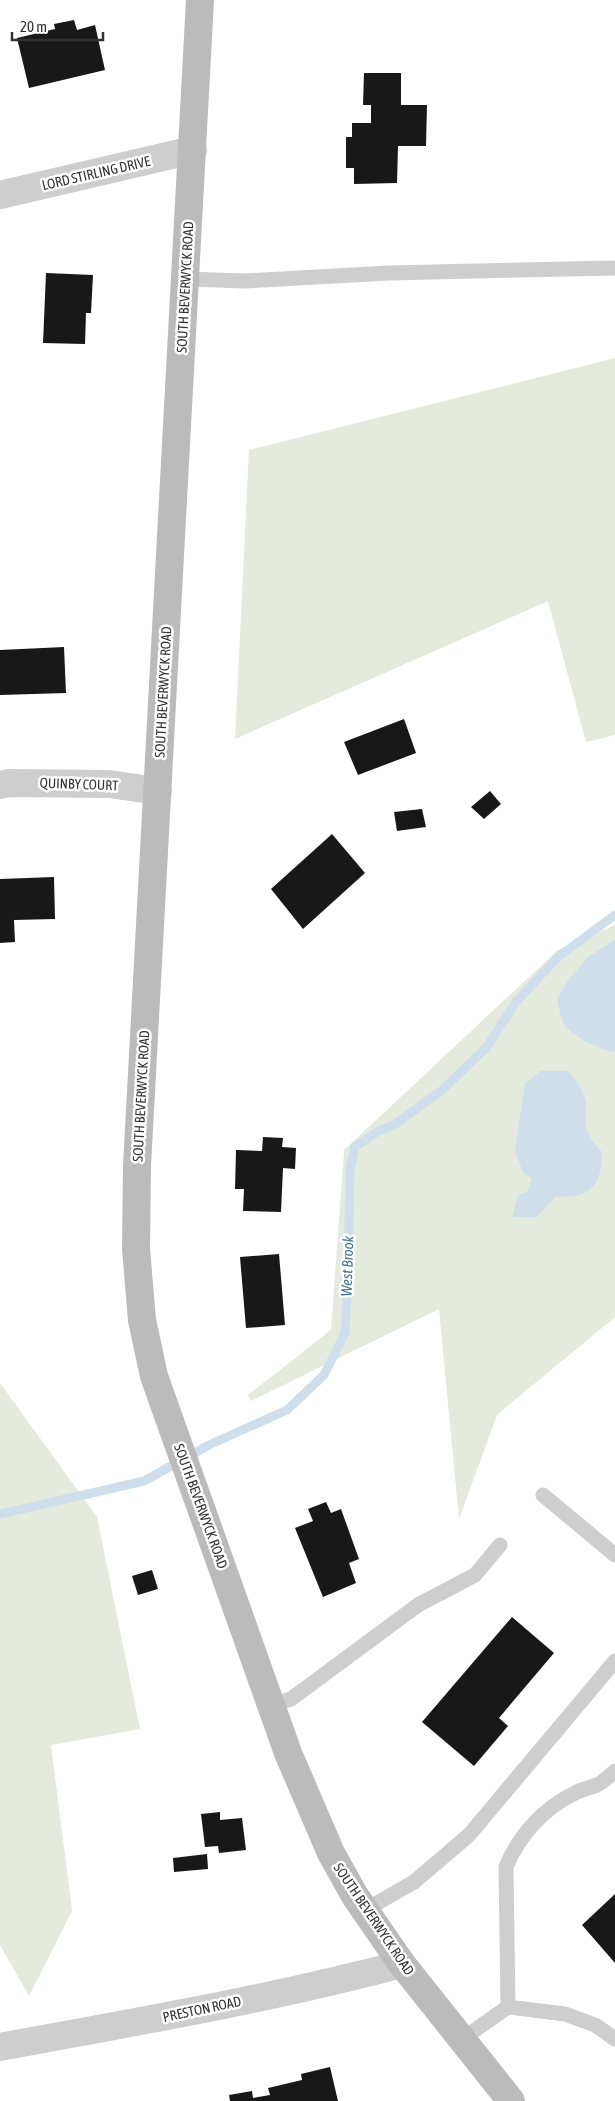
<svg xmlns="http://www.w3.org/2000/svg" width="615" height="2101" font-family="'Asap Condensed',sans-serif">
<rect width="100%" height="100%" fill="#fff"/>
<g fill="#e4eadd">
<path d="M615,358V735L586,742L548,601L235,739L249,450Z"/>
<path d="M615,925V1317L497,1415L459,1519L439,1309L251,1401L248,1395L331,1330L344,1150L558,950Z"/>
<path d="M0,1383L97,1517L140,1729L51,1745L72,1911L29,1996L0,1945Z"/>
</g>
<g fill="#cedfeb">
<path d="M615,940V1052C602,1051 569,1035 563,1023C560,1016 559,1006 557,999L569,979L588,957Z"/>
<path d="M540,1071H568L578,1083L586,1100V1129L593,1142L602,1152C602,1169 599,1190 579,1195C572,1197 562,1196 555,1197L537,1217H512L518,1195L527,1192L532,1179L523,1172L515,1151L525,1084Z"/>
</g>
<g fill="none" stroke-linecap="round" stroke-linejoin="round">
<path stroke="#cedfeb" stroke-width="9" d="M0,1514L144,1481L209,1445L287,1410L324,1375L345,1333L348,1275L350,1169L355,1147L377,1132L395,1124L441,1091L486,1048L516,1002L558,957L615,915"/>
</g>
<g fill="#181818">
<path d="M74,20L77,30L95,25L105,70L29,88L17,38L55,29L54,24Z"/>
<path d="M364,73H401V105H427L426,146H398L397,183L354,184V168H346V137H352V123H371V105H363Z"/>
<path d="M46,273L93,275L91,313H86L85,344L43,343Z"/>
<path d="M64,647L66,693L0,695V650Z"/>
<path d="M404,719L416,753L358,775L344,742Z"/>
<path d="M490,791L501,804L484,819L471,807Z"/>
<path d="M422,809L426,827L397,831L394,812Z"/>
<path d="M332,834L365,873L303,929L271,889Z"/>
<path d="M54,877L55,919L14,920L15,942L0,943V879Z"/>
<path d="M263,1137L283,1138L282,1147L296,1148L295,1169L283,1168L281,1212L243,1211L244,1189H235L236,1150L262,1151Z"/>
<path d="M279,1254L285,1325L246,1328L240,1257Z"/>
<path d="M326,1502L331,1513L341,1509L359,1559L349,1563L356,1583L323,1597L295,1528L313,1521L308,1509Z"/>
<path d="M152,1570L158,1589L138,1595L132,1576Z"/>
<path d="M512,1617L554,1653L499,1718L508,1726L474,1766L422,1722Z"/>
<path d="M220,1812V1820L242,1818L246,1850L219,1853L218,1846L205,1847L201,1814Z"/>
<path d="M207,1854L208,1869L174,1872L173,1858Z"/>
<path d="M615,1894V1963L582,1925Z"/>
<path d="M330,2067L338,2101H230L229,2095L252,2091L253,2098L270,2095L268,2088L302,2080L301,2074Z"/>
</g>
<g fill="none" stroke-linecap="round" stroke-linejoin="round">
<g stroke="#cecece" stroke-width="15">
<path d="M186,279L245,281L388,273L615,268"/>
<path d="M543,1495L615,1555"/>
<path d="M271,1705L291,1699L418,1605L475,1575L500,1545"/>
<path d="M365,1910L414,1882L469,1835L615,1661"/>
<path d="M508,2007L565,2014L595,2025L615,2039"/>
<path d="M461,2040L508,2007L506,1867C519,1835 544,1808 575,1793C582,1789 590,1788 597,1785C603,1783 609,1776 615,1771"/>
</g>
<g stroke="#cecece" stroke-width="28">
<path d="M0,195L193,150"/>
<path d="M0,785L9,783L109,784L158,791"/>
<path d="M0,2047C135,2022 270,1999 402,1964"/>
</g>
<path stroke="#bbb" stroke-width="28" d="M200,0L137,1166L136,1249L142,1320L154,1376L271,1705L288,1753L331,1853L355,1896L402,1964L511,2101"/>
</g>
<g text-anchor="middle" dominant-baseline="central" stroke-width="5" stroke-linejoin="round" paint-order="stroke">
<g font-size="14" fill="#313131" stroke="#fff">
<text transform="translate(96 173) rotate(-13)">LORD STIRLING DRIVE</text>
<text transform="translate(185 287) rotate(-87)">SOUTH BEVERWYCK ROAD</text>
<text transform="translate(163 692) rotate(-87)">SOUTH BEVERWYCK ROAD</text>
<text transform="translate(79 784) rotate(2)">QUINBY COURT</text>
<text transform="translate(141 1096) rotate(-87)">SOUTH BEVERWYCK ROAD</text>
<text transform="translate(201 1506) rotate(70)">SOUTH BEVERWYCK ROAD</text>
<text transform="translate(374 1919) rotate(56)">SOUTH BEVERWYCK ROAD</text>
<text transform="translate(202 2009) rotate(-12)">PRESTON ROAD</text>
</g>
<g font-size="15" font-style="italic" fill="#43718f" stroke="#fff">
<text transform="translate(347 1266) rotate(-88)">West Brook</text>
</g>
</g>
<path d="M12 32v8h91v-8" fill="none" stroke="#313131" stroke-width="2.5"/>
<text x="20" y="32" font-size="15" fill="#313131" stroke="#ffffff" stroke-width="4" paint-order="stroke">20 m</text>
</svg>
